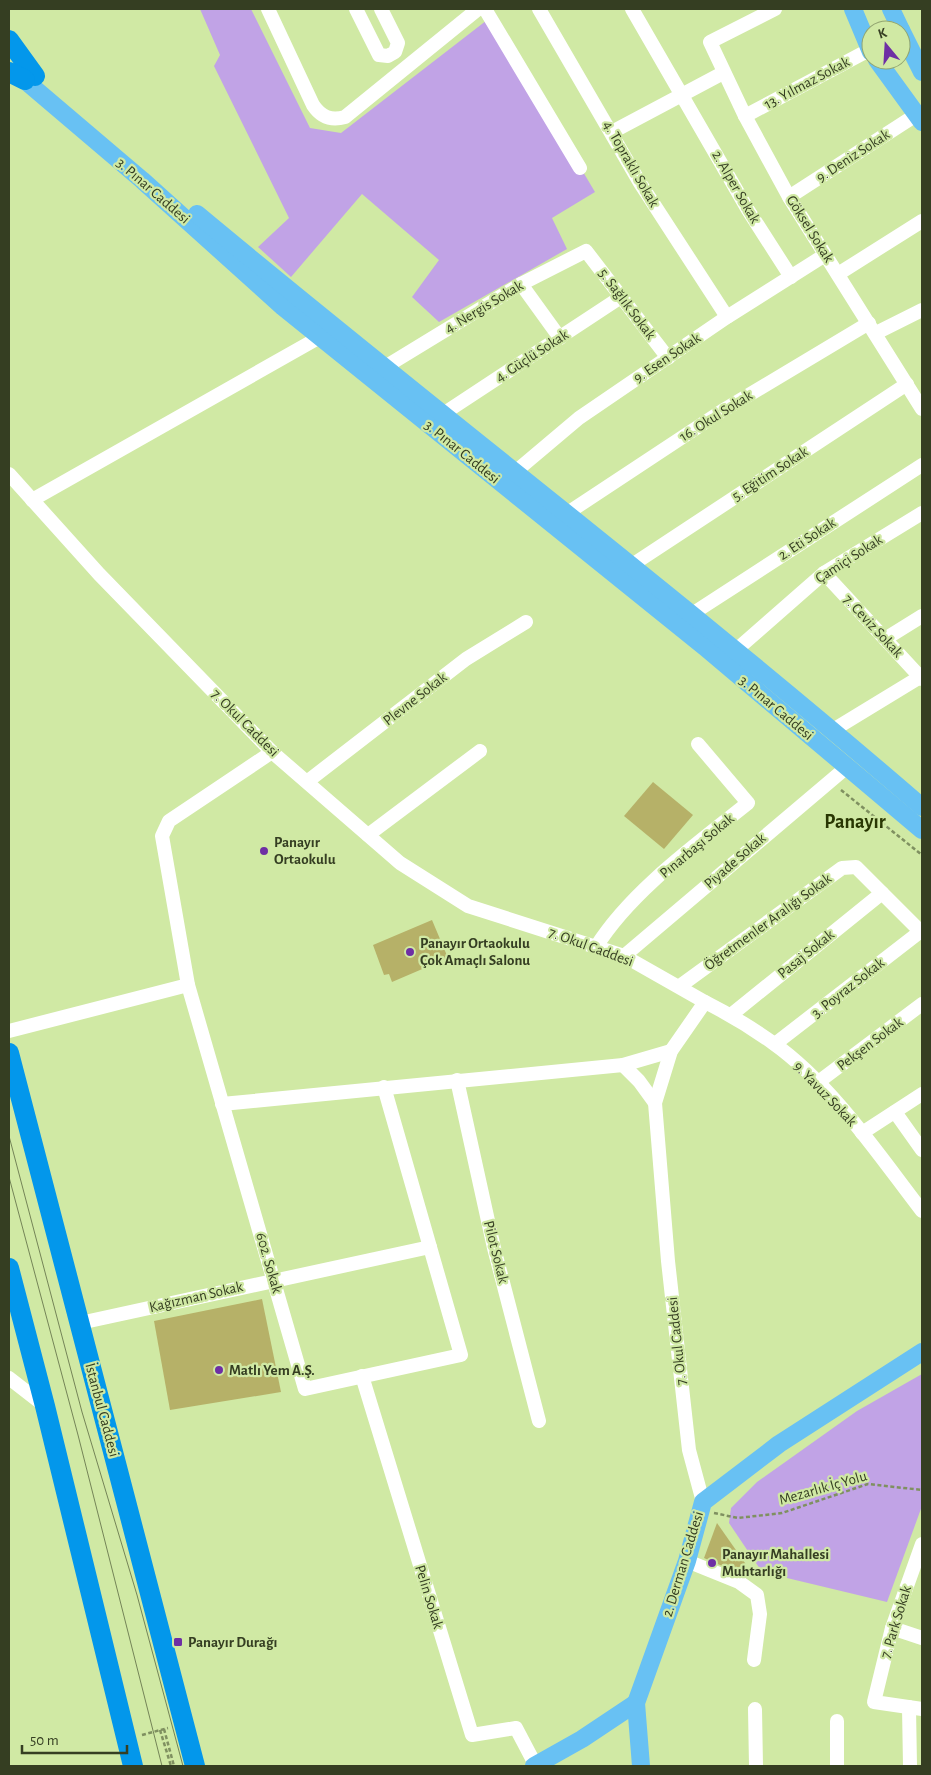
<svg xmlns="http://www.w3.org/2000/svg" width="931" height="1775" font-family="'Alegreya Sans',sans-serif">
<rect width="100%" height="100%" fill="#d0e9a4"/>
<g fill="#c1a3e6">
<path d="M200,9H251L310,128L341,133L491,17L595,192L552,218L567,249L439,322L412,297L439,260L362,194L291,277L258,247L289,218L214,66L220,55Z"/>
<path d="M922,1374V1506L887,1602L762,1572L729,1523L731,1508L757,1482L857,1411Z"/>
</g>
<g fill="#b6b168">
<path d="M653,782L693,815L664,849L624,816Z"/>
<path d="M432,920L448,958L392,982L389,974L384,975L373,945Z"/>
<path d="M262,1299L281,1392L170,1410L154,1321Z"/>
<path d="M717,1523L745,1563L747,1570L745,1576L704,1558Z"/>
</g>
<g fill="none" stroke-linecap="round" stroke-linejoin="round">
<g stroke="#7f9060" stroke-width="2.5" stroke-dasharray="4 2.5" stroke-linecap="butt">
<path d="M841,790L922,855"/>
<path d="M714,1513L738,1518L782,1513L868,1484L922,1490"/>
<path d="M164,1729L174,1766"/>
<path d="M160,1730L171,1766"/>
<path d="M142,1735L168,1728"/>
</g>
<g stroke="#fff" stroke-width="14">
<path d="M268,9L313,105C321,117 331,121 345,117L478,9"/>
<path d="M356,9L379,55L388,56L395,52L398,43L381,9"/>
<path d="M485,9L580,168"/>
<path d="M539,9L640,183L727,317"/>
<path d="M632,9L748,210L791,277"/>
<path d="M775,9L710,42L745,116L789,197L922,409"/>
<path d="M745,116L869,50"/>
<path d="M612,132L723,73"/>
<path d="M789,197L916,115"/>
<path d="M838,274L922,221"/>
<path d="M521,284L560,338"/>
<path d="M876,333L922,310"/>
<path d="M385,367L521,284L586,251L668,358"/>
<path d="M443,414L621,297"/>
<path d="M515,472L579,418L727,317L825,255"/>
<path d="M9,474L99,574L272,752L400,863L468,906L624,956L705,1002L671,1051L655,1103L668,1261L689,1450L703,1502"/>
<path d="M32,500L327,333"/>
<path d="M566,514L722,411L869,323"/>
<path d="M632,565L907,384"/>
<path d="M824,573L922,679"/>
<path d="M692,614L922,465"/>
<path d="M885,639L922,616"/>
<path d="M735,651L824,573L922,513"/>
<path d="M833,730L920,677"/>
<path d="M272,752L169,821L162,836L188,985L305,1389L461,1355L384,1087"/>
<path d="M308,781L466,659L526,622"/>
<path d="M368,835L480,751"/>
<path d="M596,947C631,891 697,844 748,803L698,744"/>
<path d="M624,956L847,767"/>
<path d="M680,986L842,868L856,867L922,933"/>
<path d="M705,1002C729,1014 752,1028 773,1043C832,1085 878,1154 922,1211"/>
<path d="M731,1015L882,893"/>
<path d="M9,1031L188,985"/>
<path d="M775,1044L921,931"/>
<path d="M623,1065L639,1081L655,1103"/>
<path d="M457,1080L494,1248L539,1421"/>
<path d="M817,1083L922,1004"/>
<path d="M222,1104L623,1065L671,1051"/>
<path d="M895,1112L922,1150"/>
<path d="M862,1133L922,1094"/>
<path d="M80,1323L430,1247"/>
<path d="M362,1376L472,1735L516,1728L536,1766"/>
<path d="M9,1378L45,1406"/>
<path d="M922,1544L892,1628L874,1702L922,1709"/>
<path d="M687,1561L739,1582L757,1595L760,1614L754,1660"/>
<path d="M892,1628L922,1638"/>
<path d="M909,1707L910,1766"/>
<path d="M755,1709L756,1766"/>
<path d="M837,1721V1766"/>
</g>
<g stroke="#68c1f3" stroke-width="18">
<path d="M853,9L871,52"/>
<path d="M891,9L901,30"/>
<path d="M901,30L922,72"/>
<path d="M877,60L922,122"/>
<path d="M15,72L142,180L283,307L706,648L922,830"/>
<path d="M197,214C437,414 686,603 922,807"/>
<path d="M534,1766L582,1739L636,1703"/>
<path d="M641,1766L636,1703L687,1561L703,1502L779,1444L922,1352"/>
</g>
<g stroke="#0397eb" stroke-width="20">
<path d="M9,40L35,76"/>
<path d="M9,72L25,80"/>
<path d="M9,1053L195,1766"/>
<path d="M9,1268L45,1406L133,1766"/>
</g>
<g stroke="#748457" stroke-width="1">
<path d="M9,1136L82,1412L137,1595L183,1766"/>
<path d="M9,1177L78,1435L162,1766"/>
</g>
</g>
<g fill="#6e2fa4" stroke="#d0e9a4" stroke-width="2">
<circle cx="264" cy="851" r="5"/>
<circle cx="410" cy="952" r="5"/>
<circle cx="219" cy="1370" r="5"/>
<circle cx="712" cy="1563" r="5"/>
<rect x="173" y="1637" width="10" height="10" rx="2.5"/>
</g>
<g text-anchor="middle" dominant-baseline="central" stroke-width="4.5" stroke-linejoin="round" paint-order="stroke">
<g font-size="15" fill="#353e22" stroke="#d0e9a4">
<text transform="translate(807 83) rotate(-28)">13. Yılmaz Sokak</text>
<text transform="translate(853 156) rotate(-33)">9. Deniz Sokak</text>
<text transform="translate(631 164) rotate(60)">4. Topraklı Sokak</text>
<text transform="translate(736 187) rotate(60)">2. Alper Sokak</text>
<text transform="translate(153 191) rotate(41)">3. Pınar Caddesi</text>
<text transform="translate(810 229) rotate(58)">Göksel Sokak</text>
<text transform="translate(627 304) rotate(53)">5. Sağlık Sokak</text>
<text transform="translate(484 307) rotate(-31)">4. Nergis Sokak</text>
<text transform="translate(532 356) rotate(-33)">4. Güçlü Sokak</text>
<text transform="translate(667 358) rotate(-34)">9. Esen Sokak</text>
<text transform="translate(716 416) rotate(-32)">16. Okul Sokak</text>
<text transform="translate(462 452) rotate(39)">3. Pınar Caddesi</text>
<text transform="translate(770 474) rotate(-33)">5. Eğitim Sokak</text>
<text transform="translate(807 539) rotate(-33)">2. Eti Sokak</text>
<text transform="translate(849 559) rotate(-33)">Çamiçi Sokak</text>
<text transform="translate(873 626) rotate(47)">7. Ceviz Sokak</text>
<text transform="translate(415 699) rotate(-38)">Plevne Sokak</text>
<text transform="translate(776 708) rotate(40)">3. Pınar Caddesi</text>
<text transform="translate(245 723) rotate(45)">7. Okul Caddesi</text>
<text transform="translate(697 846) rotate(-40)">Pınarbaşı Sokak</text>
<text transform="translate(735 861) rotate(-41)">Piyade Sokak</text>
<text transform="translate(768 922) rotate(-36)">Öğretmenler Aralığı Sokak</text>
<text transform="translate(591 947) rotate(20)">7. Okul Caddesi</text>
<text transform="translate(806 954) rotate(-39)">Pasaj Sokak</text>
<text transform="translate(848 988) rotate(-38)">3. Poyraz Sokak</text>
<text transform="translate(870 1044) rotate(-37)">Pekşen Sokak</text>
<text transform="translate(825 1094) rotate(46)">9. Yavuz Sokak</text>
<text transform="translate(496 1252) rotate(76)">Pilot Sokak</text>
<text transform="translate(269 1263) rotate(74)">602. Sokak</text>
<text transform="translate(196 1297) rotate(-13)">Kağızman Sokak</text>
<text transform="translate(677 1341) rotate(-96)">7. Okul Caddesi</text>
<text transform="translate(102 1410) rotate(75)">İstanbul Caddesi</text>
<text transform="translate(823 1488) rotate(-16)">Mezarlık İç Yolu</text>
<text transform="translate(683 1564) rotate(-73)">2. Derman Caddesi</text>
<text transform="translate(429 1597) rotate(73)">Pelin Sokak</text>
<text transform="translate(896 1622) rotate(-73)">7. Park Sokak</text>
</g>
<g font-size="15" font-weight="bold" fill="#353e22" stroke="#d0e9a4" text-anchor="start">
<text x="274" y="842">Panayır<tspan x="274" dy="17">Ortaokulu</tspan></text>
<text x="420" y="943">Panayır Ortaokulu<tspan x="420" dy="17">Çok Amaçlı Salonu</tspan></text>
<text x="229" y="1370">Matlı Yem A.Ş.</text>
<text x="722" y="1554">Panayır Mahallesi<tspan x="722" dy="17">Muhtarlığı</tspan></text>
<text x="188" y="1642">Panayır Durağı</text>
</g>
<g font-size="20" font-weight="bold" fill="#293702" stroke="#d0e9a4">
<text x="855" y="822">Panayır</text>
</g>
</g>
<rect width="931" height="1775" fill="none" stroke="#353e22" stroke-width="20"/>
<g transform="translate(886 45) rotate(342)"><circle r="24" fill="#d0e9a4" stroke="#92a570"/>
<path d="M0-4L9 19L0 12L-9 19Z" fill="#6e2fa4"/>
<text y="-8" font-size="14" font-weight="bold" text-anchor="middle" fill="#353e22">K</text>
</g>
<path d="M22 1745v8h105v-8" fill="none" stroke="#353e22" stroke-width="2.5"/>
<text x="30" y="1745" font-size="15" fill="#353e22" stroke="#d0e9a4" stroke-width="4" paint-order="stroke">50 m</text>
</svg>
